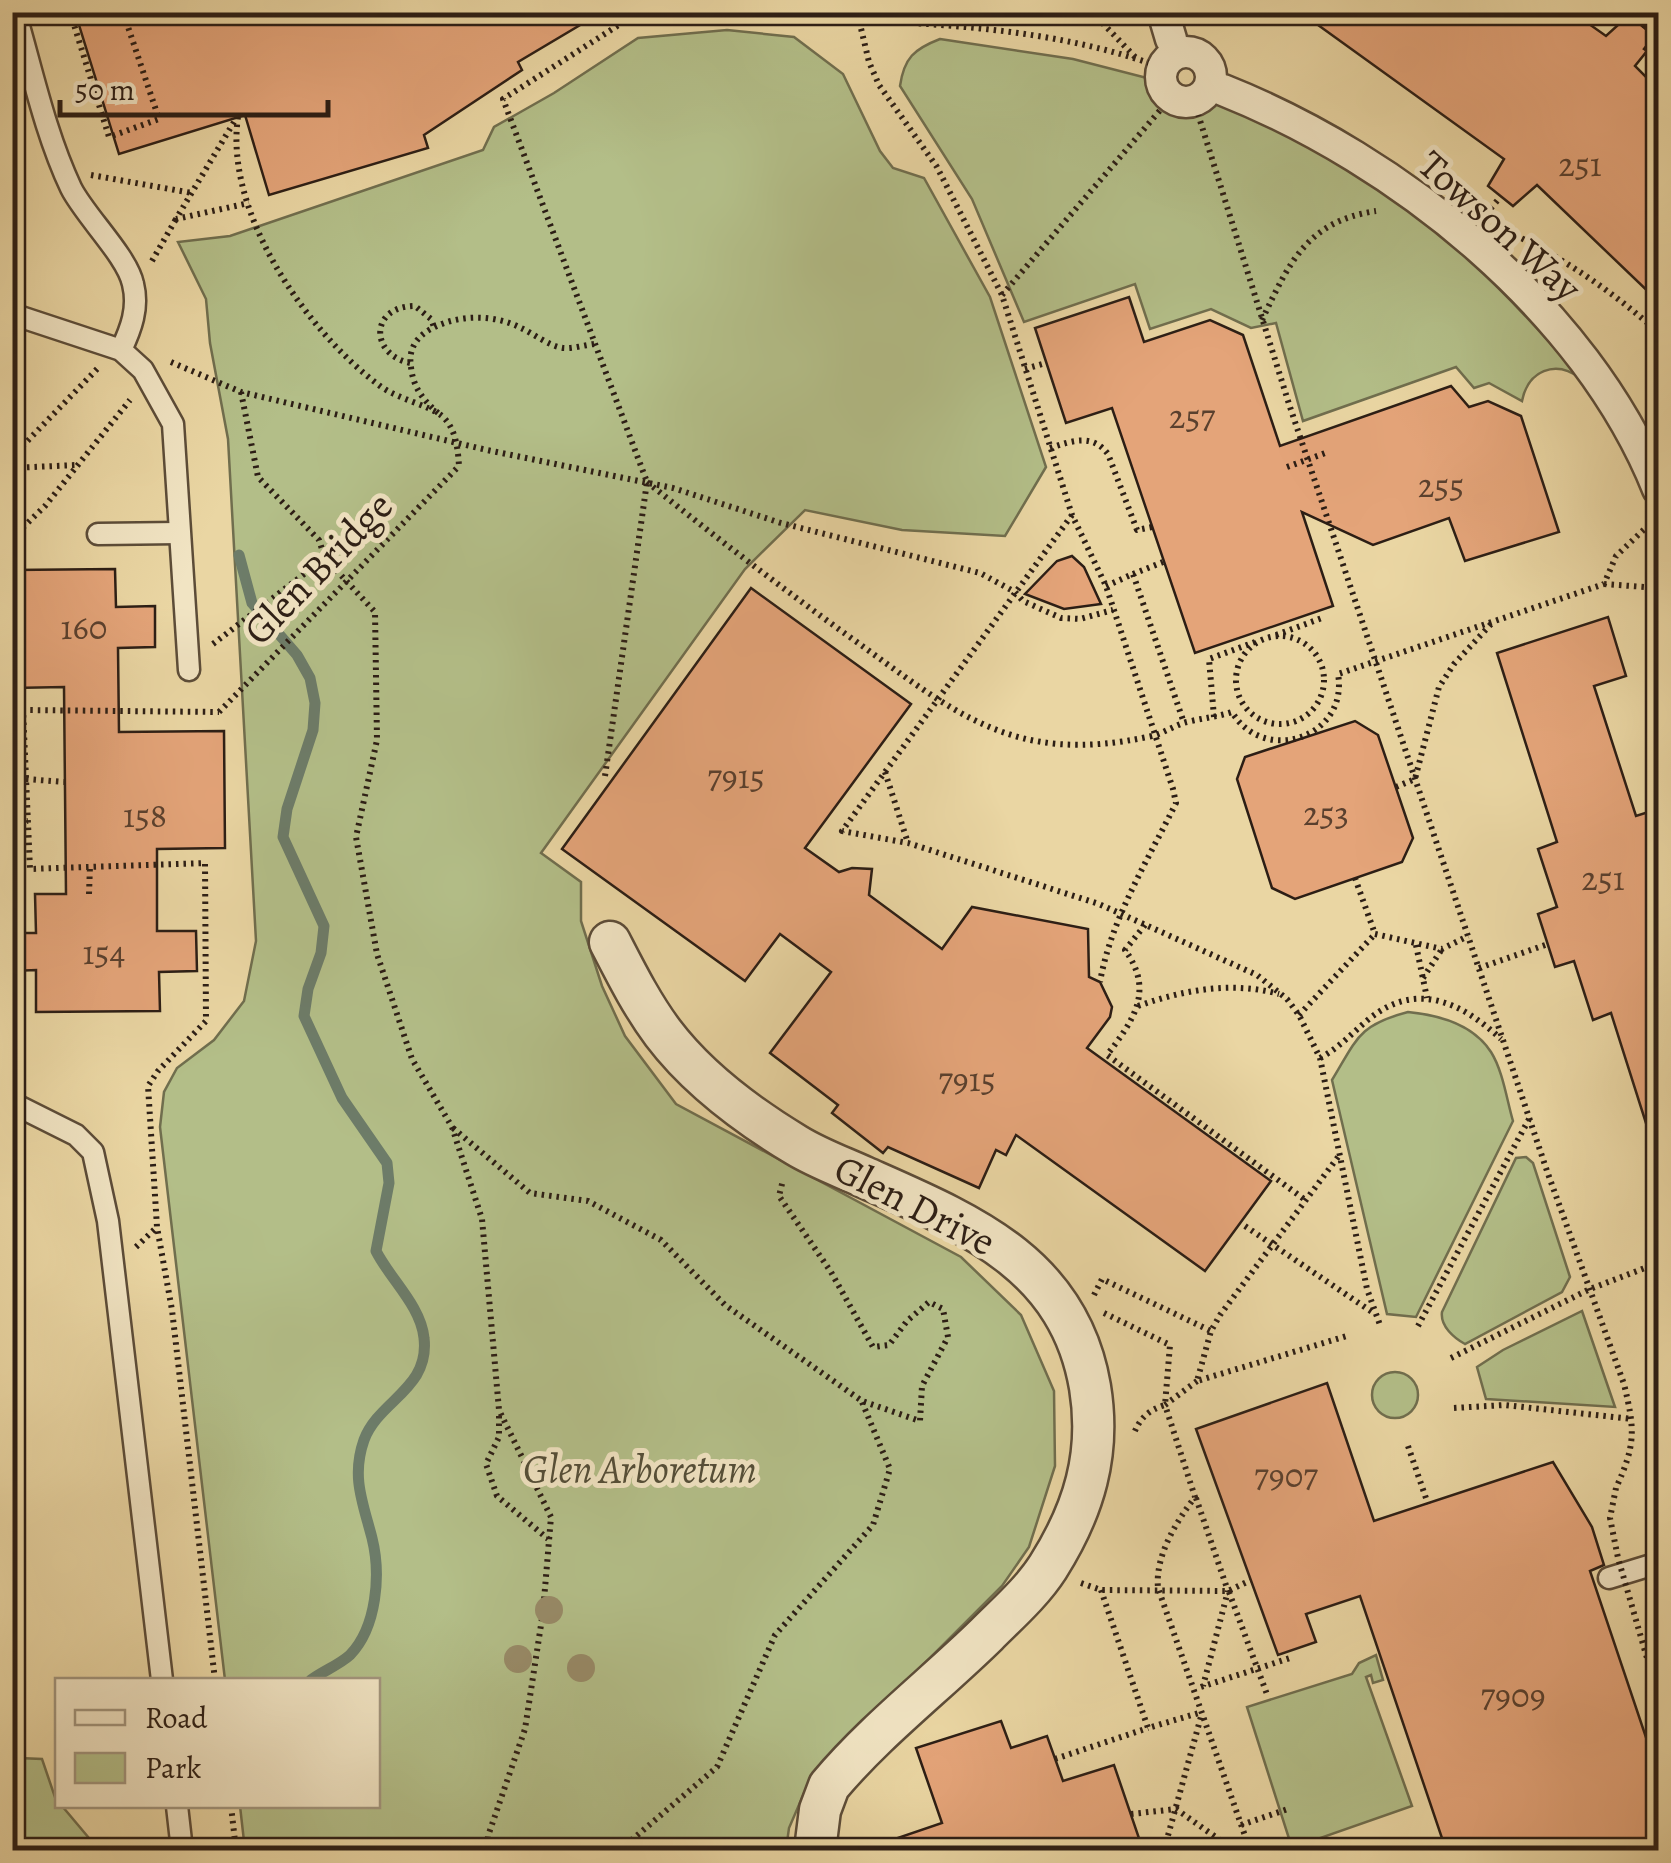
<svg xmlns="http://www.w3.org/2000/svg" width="1671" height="1863" font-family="Alegreya,serif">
<rect width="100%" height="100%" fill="#ead6a3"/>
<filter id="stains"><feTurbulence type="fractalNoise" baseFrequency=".002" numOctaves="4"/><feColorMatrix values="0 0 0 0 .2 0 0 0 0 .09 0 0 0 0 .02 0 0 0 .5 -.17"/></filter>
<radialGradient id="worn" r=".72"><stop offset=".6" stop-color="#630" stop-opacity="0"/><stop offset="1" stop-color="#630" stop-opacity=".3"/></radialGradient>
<g fill="#b3be88" stroke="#706e4e" stroke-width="2.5">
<path d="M727,30L794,37L843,74L880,151L893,168L924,178L990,297L1046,467L1005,536L902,530L805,510L745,569L541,853L581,882V921L602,986L625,1036L676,1104L961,1257L1021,1315L1054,1391L1055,1466L1029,1547L1002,1586L811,1777L789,1828L786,1850H245L240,1806H378V1680H225L160,1127L164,1092L177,1068L214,1040L244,1001L256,941L228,439L210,343L206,299L178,242L230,236L483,150L494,127L554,93L638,38Z"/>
<path d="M940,39L1073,59L1147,78C1152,115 1191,126 1217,101C1252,118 1288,133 1321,151C1423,208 1506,289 1580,378C1555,359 1528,371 1522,401L1489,383L1474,388L1456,367L1303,421L1276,323L1251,328L1211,309L1150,329L1135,284L1024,322L972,199L900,86C904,58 914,49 940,39Z"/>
<path d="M1408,1012C1439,1015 1473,1024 1491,1052C1503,1071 1507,1101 1513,1121L1416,1317L1387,1314L1332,1080C1357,1039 1358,1025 1408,1012Z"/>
<path d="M1526,1157L1533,1163L1570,1277L1562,1292L1465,1344C1454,1338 1440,1326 1442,1312L1516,1158Z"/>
<path d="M1582,1311L1615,1407L1486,1399L1477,1367L1503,1350Z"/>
<circle cx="1395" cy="1395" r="23"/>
<path d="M1376,1655L1383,1680L1373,1683L1371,1675L1366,1677L1412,1806L1292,1848L1247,1707L1352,1674L1359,1663Z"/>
<path d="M12,1696L19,1758L42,1759L58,1806H62L99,1850H13Z"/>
</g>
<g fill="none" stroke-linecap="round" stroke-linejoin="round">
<path stroke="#6d7c69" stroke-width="11" d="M239,555L252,603L297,655L310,678L315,703L313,730L287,809L283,837L324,926L321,953L308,989L304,1016L342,1098L387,1163L389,1183L376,1251C390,1279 421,1306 424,1338C430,1389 379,1400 364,1440C351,1477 363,1503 372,1538C381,1574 377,1627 350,1655C339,1665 323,1671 311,1680"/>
</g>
<g fill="#e4a479" stroke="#2c1e15" stroke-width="2.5">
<path d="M75,12H602L518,62L522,70L424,135L428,148L269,195L245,115L119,154Z"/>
<path d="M1300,12H1572L1606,36L1629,15L1654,36L1644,49L1647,51L1635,66L1658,89V301L1537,185L1513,206L1488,186L1504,159Z"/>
<path d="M1129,297L1144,342L1210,320L1243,335L1280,446L1451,386L1469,407L1488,401L1521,416L1559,532L1465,561L1449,518L1373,545L1302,512L1333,606L1195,653L1112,408L1066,423L1035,328Z"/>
<path d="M1072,556L1084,567L1101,604L1064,609L1025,594L1057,561Z"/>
<path d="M115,569L116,607L155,606V647L118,648L119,732L224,731L225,848L157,849V931H196L197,971L159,972L160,1011L36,1012V970L12,971V933H36L35,894H66L64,687L12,688V570Z"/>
<path d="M751,588L911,704L805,848L839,872L852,868L872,869L869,895L942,949L972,907L1088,929L1089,977L1100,982L1112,1007L1110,1017L1087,1048L1271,1181L1205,1271L1016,1135L1006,1155L996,1150L979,1188L888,1147L883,1153L832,1113L838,1105L770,1053L831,972L780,934L745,981L562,849Z"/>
<path d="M1608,617L1626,676L1594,686L1636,816L1658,809V1141L1652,1142L1611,1013L1593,1020L1574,961L1555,967L1538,914L1557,907L1538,849L1557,842L1497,653Z"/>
<path d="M1355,721L1378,735L1413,838L1402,862L1295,899L1272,888L1237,779L1245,757Z"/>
<path d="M1327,1383L1374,1521L1553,1462L1592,1527L1604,1565L1590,1571L1658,1773V1850H1446L1360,1596L1306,1614L1316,1642L1278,1655L1196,1429Z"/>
<path d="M1001,1721L1011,1748L1047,1736L1063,1781L1114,1765L1143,1850H878L877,1845L942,1823L916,1748Z"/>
</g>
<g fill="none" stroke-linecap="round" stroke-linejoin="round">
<g stroke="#5c4c38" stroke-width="25">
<g id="service">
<path d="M15,12C32,70 45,133 71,188C85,216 127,256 133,284C139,308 131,329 121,350"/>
<path d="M12,314L121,350L143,370L173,424L189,670"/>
<path d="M98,534L179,533"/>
<path d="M12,1103L76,1135L93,1152L108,1221L162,1680"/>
<path d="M1609,1578L1658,1563"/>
<path d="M177,1806L182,1850"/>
</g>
</g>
<g stroke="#5c4c38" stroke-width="35">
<g id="pedestrian">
<path d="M1163,12L1171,39"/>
<circle cx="1186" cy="77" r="25"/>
<path d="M1223,90C1399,160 1586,309 1658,489"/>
</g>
</g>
<g stroke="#5c4c38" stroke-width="45">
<path id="minor" d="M610,942C626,973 642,1005 663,1033C697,1078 748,1116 796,1145C817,1158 842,1167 864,1177C968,1223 1069,1263 1090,1387C1101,1454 1084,1510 1048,1567C1032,1592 1008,1613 987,1634C935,1685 875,1731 829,1786L820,1810L815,1850"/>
</g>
<g stroke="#2c1e15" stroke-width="6" stroke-dasharray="2.5 5" stroke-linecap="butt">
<path d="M70,12L109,137L159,119L123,12"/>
<path d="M786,12L859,20L869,62L879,85L937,167L1002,295L1072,515L1106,586L1173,789L1176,803C1148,860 1111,919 1100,982"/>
<path d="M1092,12L1136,58"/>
<path d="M1640,12L1645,27"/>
<path d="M859,20C956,25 1056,31 1149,63"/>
<path d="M926,22L937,12"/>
<path d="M1645,29L1658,12"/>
<path d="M1198,114L1289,404L1547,1171L1624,1384C1635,1430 1636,1444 1616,1488"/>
<path d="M238,117C224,212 306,331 380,386C398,399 428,405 442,416C456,428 458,450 459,466"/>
<path d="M234,122L176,219L249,203"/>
<path d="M91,175L192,193"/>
<path d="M1486,214L1501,196"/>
<path d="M1515,235C1568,261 1614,293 1658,332"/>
<path d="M152,261L176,219"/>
<path d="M1002,295L1162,108"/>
<path d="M1262,320C1289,263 1307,221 1376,211"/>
<path d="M171,362L241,392L487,450L673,488L781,523L980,573L1015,592L1023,601L1061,618L1080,619L1113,610"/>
<path d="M410,363C369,354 370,306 415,306L431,319L434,327"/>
<path d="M1025,369L1046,363"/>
<path d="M241,392L258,477L319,540L325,558L375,612L377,740L356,837L377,954L412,1059L452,1127L482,1219L499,1410L551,1517L543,1612L525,1729L488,1836L487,1850"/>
<path d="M438,413C423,400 413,387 411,367C408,350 416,337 431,329C458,314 494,314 521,328C534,334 549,346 563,348C572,349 585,345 594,344"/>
<path d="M1050,448C1072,441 1092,433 1108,454L1137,530L1152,527"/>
<path d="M12,457L98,368"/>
<path d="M12,468L77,465"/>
<path d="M647,482C713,535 779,586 847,635C955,712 1011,767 1152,736C1164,733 1175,725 1187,722C1203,718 1217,717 1232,712C1264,766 1349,737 1338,674L1604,584L1616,556L1654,520"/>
<path d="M1072,515L842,831L908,843L1099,904L1257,975L1287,999L1299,1015L1320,1058L1367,1289L1380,1325"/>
<path d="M12,538L45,506L130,400"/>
<path d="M1133,574L1163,562"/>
<path d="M1604,584L1645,587L1658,595"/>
<path d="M1106,586L1133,574L1184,723"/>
<path d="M1276,635L1322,618"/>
<circle cx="1280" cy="680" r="44"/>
<path d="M213,644L325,558"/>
<path d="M1214,717L1209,659L1255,642"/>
<path d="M885,772L908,843"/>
<path d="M605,776L647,482L503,99L639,12"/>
<path d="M26,779L64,782"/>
<path d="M1396,787L1415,779L1439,687L1454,664L1492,623"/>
<path d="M12,823L28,821"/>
<path d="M1355,878L1375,934"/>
<path d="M89,894L90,866"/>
<path d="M1145,925L1125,950C1155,991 1133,1021 1107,1055L1304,1199"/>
<path d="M1375,934L1442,949L1468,936"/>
<path d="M1416,945L1427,998"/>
<path d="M1479,968L1548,944"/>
<path d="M1423,978L1442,949"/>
<path d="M1138,1006C1183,990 1232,981 1279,994"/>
<path d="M1299,1015L1375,934"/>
<path d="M1320,1058C1339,1048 1352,1033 1369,1019C1417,980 1462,1003 1501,1039"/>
<path d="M453,1128L530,1193L588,1201L661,1240L725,1305L862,1401L920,1421L922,1386L948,1337L943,1309L929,1302L907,1321L889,1345L873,1347L831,1272L779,1196L783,1180"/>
<path d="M1338,1157L1220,1315L1211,1331L1197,1381L1350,1335"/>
<path d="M1245,1226L1375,1314"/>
<path d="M136,1247L156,1228"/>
<path d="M1094,1295L1102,1279L1211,1331"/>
<path d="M1104,1313L1170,1345L1165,1405C1148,1410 1139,1419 1133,1436"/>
<path d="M1418,1326L1529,1119"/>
<path d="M1451,1358L1590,1289L1658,1263"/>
<path d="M1197,1381L1165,1405L1195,1497C1176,1522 1155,1556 1158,1588L1250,1850"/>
<path d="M1454,1408L1505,1405L1632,1419"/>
<path d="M499,1416V1437L486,1464L497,1496L548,1539"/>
<path d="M1408,1446L1428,1504"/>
<path d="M1196,1498L1228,1591L1203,1686"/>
<path d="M1081,1583L1101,1590L1228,1591L1251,1580"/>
<path d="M1101,1590L1148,1728L1202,1712"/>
<path d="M1229,1592L1268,1697"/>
<path d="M215,1680L172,1310L157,1227L148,1086L158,1071L206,1021L205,863L30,869L23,710L219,712"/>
<path d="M1201,1687L1290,1658"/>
<path d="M1055,1759L1148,1728"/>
<path d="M231,1806L236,1850"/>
<path d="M1131,1814L1176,1809L1234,1850"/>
<path d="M1241,1825L1288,1809"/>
<path d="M620,1850L717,1767L775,1635L873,1525L890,1469L862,1402"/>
<path d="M1164,1850L1202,1713"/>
</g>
<use href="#service" stroke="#f1e4c3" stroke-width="20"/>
<use href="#pedestrian" stroke="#f1e4c3" stroke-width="30"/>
<use href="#minor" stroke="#f1e4c3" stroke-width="40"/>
<g stroke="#2c1e15" stroke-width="6" stroke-dasharray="2.5 5" stroke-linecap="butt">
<path d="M1287,467L1328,452"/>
<path d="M219,712L459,466"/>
<path d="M1616,1488L1610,1518L1618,1558L1658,1696"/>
</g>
</g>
<g fill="#988b68">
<circle cx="549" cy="1610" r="14"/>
<circle cx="518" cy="1659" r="14"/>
<circle cx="581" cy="1668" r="14"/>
</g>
<g text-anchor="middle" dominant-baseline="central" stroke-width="10" stroke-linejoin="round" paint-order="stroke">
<g font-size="35" fill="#5a402e">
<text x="1580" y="164">251</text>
<text x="1192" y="416">257</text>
<text x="1441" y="485">255</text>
<text x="84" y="627">160</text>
<text x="736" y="776">7915</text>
<text x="1326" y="813">253</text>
<text x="145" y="815">158</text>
<text x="1603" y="878">251</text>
<text x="104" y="952">154</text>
<text x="967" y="1079">7915</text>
<text x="1286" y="1475">7907</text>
<text x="1513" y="1695">7909</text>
</g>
<g font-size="40" fill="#2c1e15" stroke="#f1e4c3">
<text transform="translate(1500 226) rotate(42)">Towson Way</text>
<text transform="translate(318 568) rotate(-46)">Glen Bridge</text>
<text transform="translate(915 1205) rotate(27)">Glen Drive</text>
</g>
<g font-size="40" font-style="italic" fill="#544e38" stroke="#f1e4c3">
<text x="640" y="1469">Glen Arboretum</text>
</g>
</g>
<rect width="1671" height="1863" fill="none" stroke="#ead6a3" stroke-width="50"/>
<rect x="15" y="15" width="1641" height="1833" fill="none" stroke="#2c1e15" stroke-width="5"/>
<rect x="25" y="25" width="1621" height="1813" fill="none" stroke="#2c1e15" stroke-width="2.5"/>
<rect x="55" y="1678" width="325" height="130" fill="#f1e4c3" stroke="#a2957d" stroke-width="2.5"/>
<rect x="75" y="1710" width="50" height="15" fill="#f1e4c3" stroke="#a2957d" stroke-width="2.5"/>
<text x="145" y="1728" font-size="30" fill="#2c1e15">Road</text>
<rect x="75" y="1753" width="50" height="30" fill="#b3be88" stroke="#a2957d" stroke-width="2.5"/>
<text x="145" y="1778" font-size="30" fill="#2c1e15">Park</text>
<path d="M60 100v15h268v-15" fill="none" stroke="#2c1e15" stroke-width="5"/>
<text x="75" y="100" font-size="30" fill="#2c1e15" stroke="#f1e4c3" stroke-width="8" paint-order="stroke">50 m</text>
<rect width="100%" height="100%" filter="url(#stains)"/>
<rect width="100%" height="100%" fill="url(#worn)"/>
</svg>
